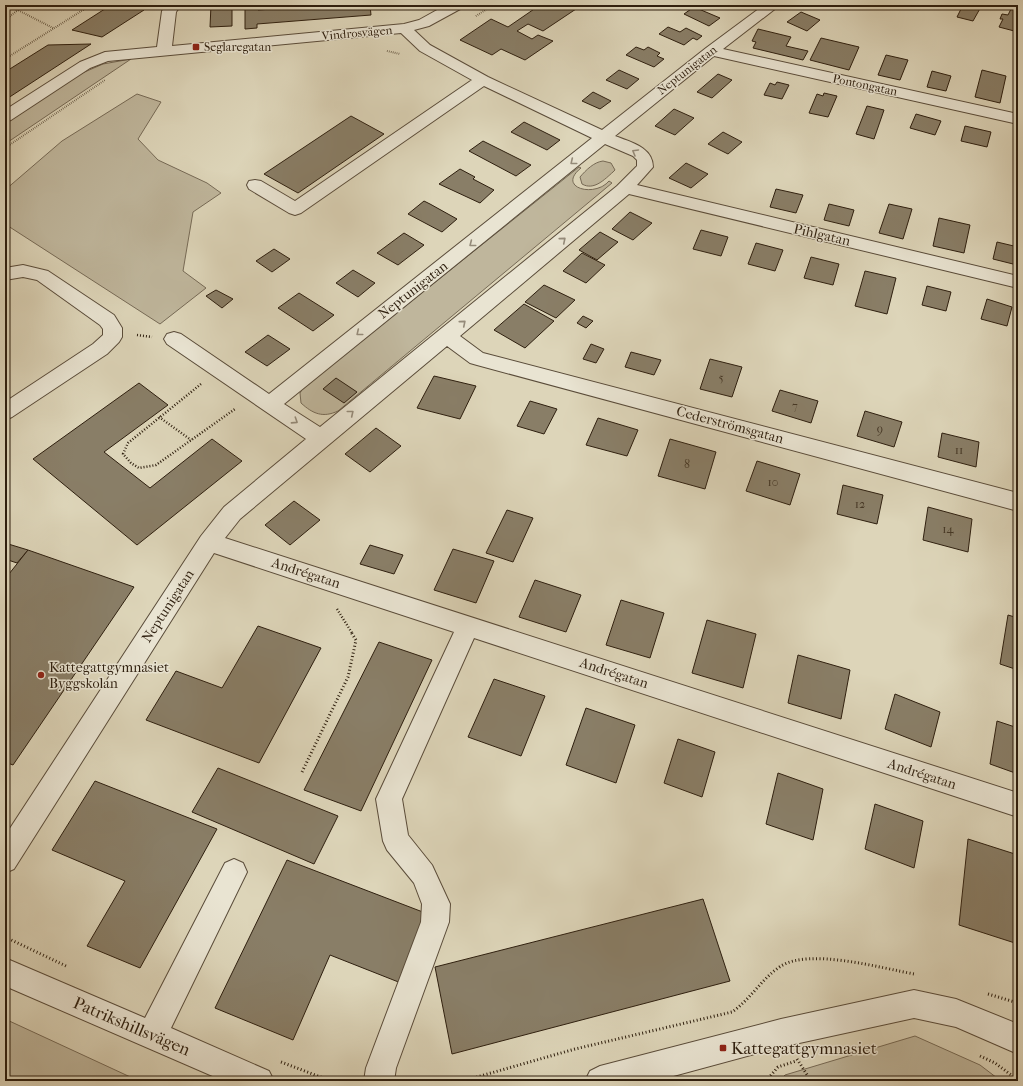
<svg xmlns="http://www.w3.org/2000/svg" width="1023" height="1086" font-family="'IM FELL French Canon',serif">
<rect width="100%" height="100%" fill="#ddd5b9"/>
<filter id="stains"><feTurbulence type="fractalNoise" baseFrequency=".005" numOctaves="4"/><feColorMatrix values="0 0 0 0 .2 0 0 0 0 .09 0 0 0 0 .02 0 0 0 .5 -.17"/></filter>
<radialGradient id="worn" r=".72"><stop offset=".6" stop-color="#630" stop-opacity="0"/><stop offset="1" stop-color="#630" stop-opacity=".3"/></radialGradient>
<g fill="#bfb69c" stroke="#766a56">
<path d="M131,59L5,144V124L80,74L103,64Z"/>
<path d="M137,94L161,102L138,139L158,160L207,183L221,193L193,212L183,271L206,288L160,324L5,224V190L62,141Z"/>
<path d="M603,161L611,163L615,170L613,172C605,179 594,191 582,184L580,177C586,170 594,162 603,161Z"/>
<path d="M579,167L581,168C556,188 595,198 609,181L612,183L338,411C323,418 313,414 301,403L300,393L303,388Z"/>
<path d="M5,1019L139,1081H5Z"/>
<path d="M915,1036L980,1065L1001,1081H779L785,1075Z"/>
</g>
<g fill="#897e67" stroke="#2e1f0f">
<path d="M50,5H72L67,9Z"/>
<path d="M111,5H132L144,10L102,37L72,30Z"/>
<path d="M211,5H235L232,7V26L210,27Z"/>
<path d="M331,5H370L371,15L257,24V28L245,29V8L258,7V10Z"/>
<path d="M540,5H582L543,31L528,24L517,31L532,39L538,35L553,41L525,60L501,49L492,55L460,40L491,19L508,27Z"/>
<path d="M963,5H982L973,21L957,17Z"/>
<path d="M694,7L720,18L709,26L684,14Z"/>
<path d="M1011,9L1018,11V32L999,27L1003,19H1000L1002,14L1008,15Z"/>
<path d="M801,12L820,20L807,31L787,22Z"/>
<path d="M668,27L680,32L686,28L702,36L697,40L693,38L684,45L659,34Z"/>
<path d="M758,29L791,37L786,46L808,51L803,60L753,48L756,42L752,41Z"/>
<path d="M821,38L859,47L849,70L810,60Z"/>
<path d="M91,44L5,100V72L48,45Z"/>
<path d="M636,47L644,50L648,47L660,53L657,56L664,59L654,67L626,55Z"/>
<path d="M886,55L908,60L900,80L878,75Z"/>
<path d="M619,70L639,79L627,89L606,80Z"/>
<path d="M982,70L1006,76L1000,103L975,97Z"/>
<path d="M932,71L951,76L946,91L927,87Z"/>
<path d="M718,74L732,80L712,98L697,92Z"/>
<path d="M777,82L789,85L782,99L764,95L770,83L775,85Z"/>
<path d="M593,92L611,101L600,109L582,101Z"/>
<path d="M824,93L837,96L828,117L809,113L817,94L823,96Z"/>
<path d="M867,106L884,110L874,139L856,134Z"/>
<path d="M674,109L694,118L675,135L655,126Z"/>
<path d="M916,114L941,121L935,135L910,128Z"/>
<path d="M351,116L384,134L298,193L264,174Z"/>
<path d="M524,122L560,140L547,150L511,132Z"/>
<path d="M965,126L991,132L987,147L961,141Z"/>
<path d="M723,132L742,142L728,154L708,144Z"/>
<path d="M483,141L531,165L516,176L469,151Z"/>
<path d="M686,163L708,174L691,188L669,178Z"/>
<path d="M460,169L475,177L473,179L494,190L480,203L439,184Z"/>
<path d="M776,189L803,195L796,213L770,207Z"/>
<path d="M424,201L430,204L457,219L442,232L408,214Z"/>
<path d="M829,204L854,210L849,226L824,220Z"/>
<path d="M889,204L912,209L903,239L879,233Z"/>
<path d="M630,212L652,223L633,240L612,229Z"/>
<path d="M939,218L970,225L964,253L933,246Z"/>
<path d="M701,230L728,237L721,256L693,249Z"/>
<path d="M600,232L618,242L597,260L579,250Z"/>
<path d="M404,233L424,245L398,265L377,253Z"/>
<path d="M997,242L1018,247L1017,265L993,259Z"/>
<path d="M756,243L783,250L775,271L748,264Z"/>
<path d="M274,249L290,259L272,272L256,261Z"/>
<path d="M582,253L605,265L586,283L563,271Z"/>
<path d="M811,257L839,264L833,285L804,278Z"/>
<path d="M353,270L375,283L358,297L336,283Z"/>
<path d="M865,271L896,278L887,314L855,306Z"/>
<path d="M544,285L575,300L556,318L525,302Z"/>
<path d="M927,286L951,292L946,311L922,305Z"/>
<path d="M216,290L233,299L222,308L206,296Z"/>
<path d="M299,293L334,315L313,331L278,308Z"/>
<path d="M987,299L1012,307L1007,326L981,319Z"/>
<path d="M524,304L554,321L525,348L494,330Z"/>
<path d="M583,316L593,321L586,328L577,323Z"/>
<path d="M268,335L290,349L267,366L245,352Z"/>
<path d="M591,344L604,349L596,363L583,359Z"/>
<path d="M631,352L661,360L654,375L625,367Z"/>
<path d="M710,359L742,367L732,397L700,389Z"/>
<path d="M434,376L476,386L460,419L417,408Z"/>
<path d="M336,378L357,392L344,403L323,389Z"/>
<path d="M139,383L168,405L104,452L150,488L212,439L242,461L137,545L33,459Z"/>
<path d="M780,390L818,401L811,423L772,411Z"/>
<path d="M530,401L557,409L544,434L517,426Z"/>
<path d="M865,411L902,422L894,447L857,436Z"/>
<path d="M598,418L638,430L627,456L586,445Z"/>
<path d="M376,428L401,446L370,472L345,454Z"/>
<path d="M942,433L979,442L976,467L938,457Z"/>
<path d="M670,439L716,452L705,489L658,476Z"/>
<path d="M757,461L800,474L790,505L746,491Z"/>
<path d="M843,485L883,495L877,524L837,514Z"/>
<path d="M294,501L320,520L290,545L265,525Z"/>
<path d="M928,507L972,519L968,552L923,540Z"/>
<path d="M507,510L533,518L513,562L486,553Z"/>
<path d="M5,543L28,550L17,563L5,559Z"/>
<path d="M370,545L403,555L394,574L360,564Z"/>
<path d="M453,549L494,561L476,603L434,590Z"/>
<path d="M28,550L134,587L13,765L5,762V579Z"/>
<path d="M535,580L581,595L566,632L519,617Z"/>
<path d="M621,600L664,613L650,658L606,645Z"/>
<path d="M1008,615L1018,618V670L1000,664Z"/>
<path d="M707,620L756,634L743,688L692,673Z"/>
<path d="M258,626L321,648L259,763L146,720L176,671L222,688Z"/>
<path d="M379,642L432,660L361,811L304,790Z"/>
<path d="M798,655L850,670L841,719L788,703Z"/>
<path d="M494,679L545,696L521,756L468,737Z"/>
<path d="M895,694L940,712L931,747L885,729Z"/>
<path d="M586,708L635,725L616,783L566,765Z"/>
<path d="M997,721L1018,728V774L990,764Z"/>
<path d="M678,739L715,752L702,797L664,783Z"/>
<path d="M218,768L338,816L314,864L192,812Z"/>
<path d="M778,773L823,789L813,840L766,824Z"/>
<path d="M95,781L217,829L140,968L87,946L125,881L52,850Z"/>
<path d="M875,804L923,821L914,868L865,849Z"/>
<path d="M968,839L1018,855V944L959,925Z"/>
<path d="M287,860L428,914L401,983L330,955L293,1040L215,1008Z"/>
<path d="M703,899L730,981L452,1054L435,967Z"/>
</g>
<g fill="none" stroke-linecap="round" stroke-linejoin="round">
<g stroke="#5a4c3a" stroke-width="2">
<g id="minor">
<path d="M166,5H181L176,12L172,46L404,24L419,20L446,5H464L462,8L429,26L414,30L430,45L488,77L602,130L706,48L764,5H780L723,49L1018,114V124L714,56L615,136C630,142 653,147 653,167L637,185L1018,276V288L629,194L460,336L483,353L1018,493V511L477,365L470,363L447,346L240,519L225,538L1018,793V817L474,638L402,799L408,835L432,865L450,904L449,922L396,1068L394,1081H364L366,1068L421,922L422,904L414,883L387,850L383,841L376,799L454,632L214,553L14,869L5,873V836L201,536L224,507L306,439L167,344L164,339L167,334L174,332L181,334L269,394L592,138L484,86L301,213L295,215L289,213L249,189L247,185L249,181L255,180L261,181L295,201L472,80L420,51L401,33L108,61L90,68L11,120L5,122V110L80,62L105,52L157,47L162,11ZM605,144L633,156L637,160V166L617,186L320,427L284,404Z"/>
<path d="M23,265L48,271L114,315L122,328V337L119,342L107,354L12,417L5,420V402L93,344L103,335V329L100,325L37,280L23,277L5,280V268Z"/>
<path d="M234,859L243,863L247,872L171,1028L269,1071L274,1081H224L5,986V958L145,1018L225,863Z"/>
<path d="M914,990L956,999L1018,1024V1054L956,1027L914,1018L781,1047L655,1081H585L590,1071L600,1066L781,1019Z"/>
</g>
</g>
<g stroke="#2e1f0f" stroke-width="2" stroke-dasharray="0.5 1.5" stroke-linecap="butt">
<path d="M8,5L53,28"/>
<path d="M476,16L493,5"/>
<path d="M5,20L18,10"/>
<path d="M387,51L400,54"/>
<path d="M5,59L91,5"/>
<path d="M5,148L105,80"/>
</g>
<g stroke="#2e1f0f" stroke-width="2.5" stroke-dasharray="1 2" stroke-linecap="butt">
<path d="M137,335L152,337"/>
<path d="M201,384L128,443L123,454L131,463L139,468L156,465L235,409"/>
<path d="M159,417L191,440"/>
<path d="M337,609L352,633"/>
</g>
<g stroke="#2e1f0f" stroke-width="3" stroke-dasharray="1 2.5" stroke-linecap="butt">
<path d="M302,772L348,677L356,640L351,632"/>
<path d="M5,937L66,966"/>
<path d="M988,994L1018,1003"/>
<path d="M980,1056L995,1063L1018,1080"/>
<path d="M797,1059L811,1081"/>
<path d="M281,1062L331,1081"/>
<path d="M463,1081L575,1049L732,1012C751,999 762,978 781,966C810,948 881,968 914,974"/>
<path d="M766,1081L778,1067L796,1061"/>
</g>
<use href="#minor" fill="#e9e4d2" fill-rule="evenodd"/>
</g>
<defs><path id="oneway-chevron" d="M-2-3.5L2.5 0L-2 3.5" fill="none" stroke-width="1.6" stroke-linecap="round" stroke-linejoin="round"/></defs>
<g stroke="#958b7a">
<use href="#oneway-chevron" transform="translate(635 152) rotate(-150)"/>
<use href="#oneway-chevron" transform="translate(573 162) rotate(141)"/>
<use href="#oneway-chevron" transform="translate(563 240) rotate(-40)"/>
<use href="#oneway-chevron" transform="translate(472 244) rotate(142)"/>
<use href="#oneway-chevron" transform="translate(463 323) rotate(-40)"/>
<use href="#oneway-chevron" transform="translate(359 333) rotate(141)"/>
<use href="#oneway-chevron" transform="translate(351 413) rotate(-39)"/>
<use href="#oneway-chevron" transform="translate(295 421) rotate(33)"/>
</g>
<g fill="#8f2418" stroke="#e9e4d2" stroke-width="1.5">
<rect x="192" y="43" width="8" height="8" rx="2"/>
<circle cx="41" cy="675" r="4"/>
<rect x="719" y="1044" width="8" height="8" rx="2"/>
</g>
<g text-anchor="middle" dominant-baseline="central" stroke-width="3" stroke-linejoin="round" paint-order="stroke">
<g font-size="12" fill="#2e1f0f" stroke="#e9e4d2">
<text transform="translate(357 33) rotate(-5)">Vindrosvägen</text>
<text transform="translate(687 70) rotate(-38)">Neptunigatan</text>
<text transform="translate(865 85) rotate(12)">Pontongatan</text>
</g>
<g font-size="12" fill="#2e1f0f" stroke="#e9e4d2" text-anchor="start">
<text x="204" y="47">Seglaregatan</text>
</g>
<g font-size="12" fill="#453725">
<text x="721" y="378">5</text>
<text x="795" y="406">7</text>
<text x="880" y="429">9</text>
<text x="959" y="450">11</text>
<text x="687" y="464">8</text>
<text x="773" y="482">10</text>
<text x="860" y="504">12</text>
<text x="948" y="529">14</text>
</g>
<g font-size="14" fill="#2e1f0f" stroke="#e9e4d2">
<text transform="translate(822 235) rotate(13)">Pihlgatan</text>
<text transform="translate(413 290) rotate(-38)">Neptunigatan</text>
<text transform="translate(730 425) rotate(15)">Cederströmsgatan</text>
<text transform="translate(306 573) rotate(18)">Andrégatan</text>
<text transform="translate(168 606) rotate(-57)">Neptunigatan</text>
<text transform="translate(614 673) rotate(18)">Andrégatan</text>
<text transform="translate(922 774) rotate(18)">Andrégatan</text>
</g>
<g font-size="14" fill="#2e1f0f" stroke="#e9e4d2" text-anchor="start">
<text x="49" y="667">Kattegattgymnasiet<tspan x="49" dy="16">Byggskolan</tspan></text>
</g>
<g font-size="17" fill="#2e1f0f" stroke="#e9e4d2">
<text transform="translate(132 1026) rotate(23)">Patrikshillsvägen</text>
</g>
<g font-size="17" fill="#2e1f0f" stroke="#e9e4d2" text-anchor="start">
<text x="731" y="1048">Kattegattgymnasiet</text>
</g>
</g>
<rect width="1023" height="1086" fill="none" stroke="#ddd5b9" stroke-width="20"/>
<rect x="6" y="6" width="1011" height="1074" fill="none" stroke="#2e1f0f" stroke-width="2"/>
<rect x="10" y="10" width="1003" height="1066" fill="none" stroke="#2e1f0f"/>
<rect width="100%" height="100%" filter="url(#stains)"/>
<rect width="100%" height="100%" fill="url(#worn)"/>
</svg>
